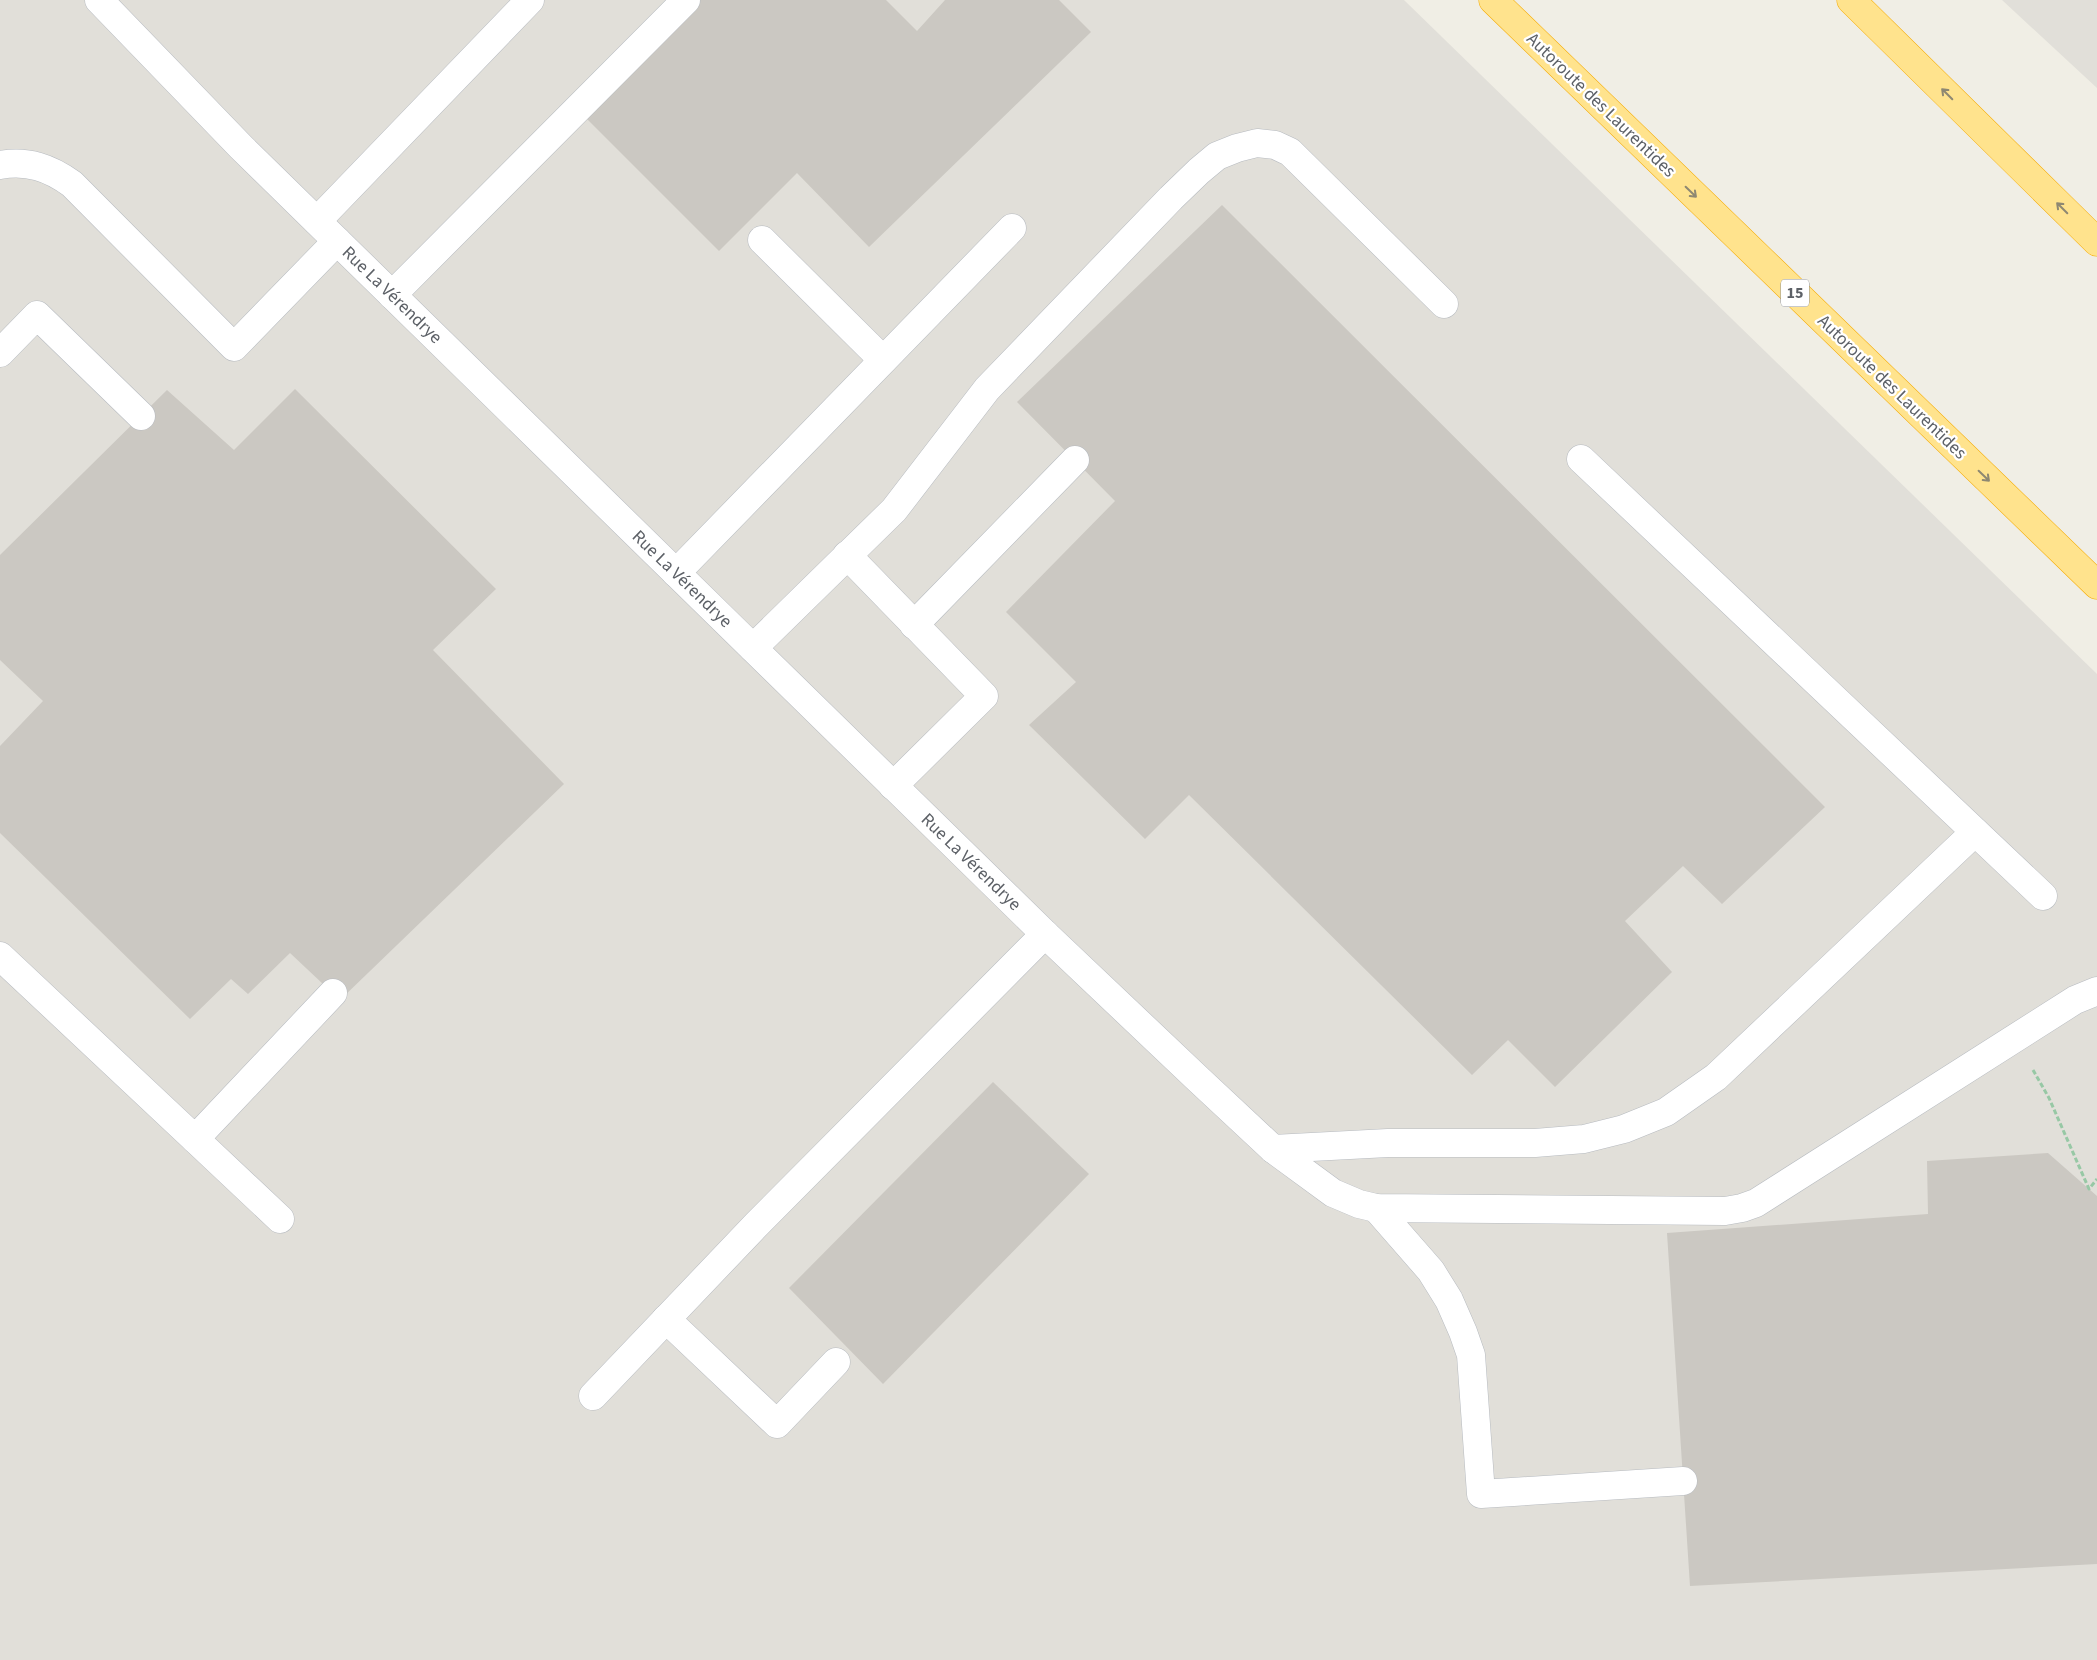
<svg xmlns="http://www.w3.org/2000/svg" width="2097" height="1660" font-family="'Source Sans 3',sans-serif">
<rect width="100%" height="100%" fill="#f0eee5"/>
<g fill="#e1dfd9">
<path d="M0,0H1404L2097,674V1660H0Z"/>
<path d="M2002,0H2097V88Z"/>
</g>
<g fill="#cbc8c2">
<path d="M700,0H886L917,31L945,0H1059L1091,32L869,247L797,173L719,251L585,117Z"/>
<path d="M1222,205L1825,807L1722,904L1683,866L1625,921L1672,972L1555,1087L1508,1040L1472,1075L1189,795L1145,839L1029,725L1076,682L1006,612L1115,501L1017,402Z"/>
<path d="M295,389L496,589L433,650L564,784L340,1000L290,953L248,994L231,979L190,1019L0,833V746L43,701L0,660V555L167,390L234,450Z"/>
<path d="M993,1082L1089,1174L883,1384L789,1288Z"/>
<path d="M2048,1153L2097,1196V1564L1690,1586L1667,1233L1928,1214L1927,1161Z"/>
</g>
<g fill="none" stroke-linecap="round" stroke-linejoin="round">
<g stroke="#b7bbc0" stroke-width="29">
<g id="minor">
<path d="M99,0L241,147L1045,934L1198,1079L1273,1149L1333,1193L1359,1204L1376,1208L1725,1211L1742,1208L1756,1203L2075,1000L2097,991"/>
<path d="M0,165C28,160 50,168 72,184L234,347L337,241"/>
<path d="M317,221L530,0"/>
<path d="M762,240L883,360"/>
<path d="M392,295L686,0"/>
<path d="M0,353L37,315L141,416"/>
<path d="M1581,459L2043,896"/>
<path d="M847,555L984,696L893,786"/>
<path d="M676,573L1012,228"/>
<path d="M914,625L1075,460"/>
<path d="M753,648L894,510L987,389L1171,198L1199,171L1217,156L1237,148L1257,143L1275,145L1290,152L1444,304"/>
<path d="M0,956L195,1139L333,993"/>
<path d="M195,1139L280,1219"/>
<path d="M1273,1149L1388,1143H1535L1584,1139L1624,1129L1666,1112L1716,1077L1975,832"/>
<path d="M1376,1208L1431,1271L1449,1300L1463,1332L1471,1355L1481,1494L1683,1481"/>
<path d="M666,1319L777,1424L836,1362"/>
<path d="M593,1396L757,1224L1045,934"/>
</g>
</g>
<g stroke="#f5aa00" stroke-width="29">
<g id="highway">
<path d="M1493,0L2097,585"/>
<path d="M1851,0L2097,242"/>
</g>
</g>
<path stroke="#97c8a5" stroke-width="3" stroke-dasharray="5 2.5" stroke-linecap="butt" d="M2033,1070L2049,1098L2089,1189L2097,1179"/>
<use href="#minor" stroke="#fff" stroke-width="28"/>
<use href="#highway" stroke="#ffe38d" stroke-width="28"/>
</g>
<defs><path id="oneway-shaft" d="M-6 0H5M1.5-3L5.5 0L1.5 3" fill="none" stroke-width="1.6" stroke-linecap="round" stroke-linejoin="round" transform="scale(1.25)"/></defs>
<g stroke="#8e8872">
<use href="#oneway-shaft" transform="translate(1947 94) rotate(-135)"/>
<use href="#oneway-shaft" transform="translate(1691 192) rotate(44)"/>
<use href="#oneway-shaft" transform="translate(2062 208) rotate(-135)"/>
<use href="#oneway-shaft" transform="translate(1984 476) rotate(44)"/>
</g>
<g text-anchor="middle" dominant-baseline="central" stroke-width="4.5" stroke-linejoin="round" paint-order="stroke">
<rect fill="#fff" stroke="#8e9095" stroke-width="1" x="1781" y="279.5" width="28" height="27" rx="4"/>
<g font-size="16" font-weight="bold" fill="#5d6167">
<text x="1795" y="293">15</text>
</g>
<g font-size="18" fill="#5d6167" stroke="#fff">
<text transform="translate(1601 105) rotate(44)">Autoroute des Laurentides</text>
<text transform="translate(392 295) rotate(44)">Rue La Vérendrye</text>
<text transform="translate(1892 387) rotate(44)">Autoroute des Laurentides</text>
<text transform="translate(682 579) rotate(44)">Rue La Vérendrye</text>
<text transform="translate(971 862) rotate(44)">Rue La Vérendrye</text>
</g>
</g>
</svg>
